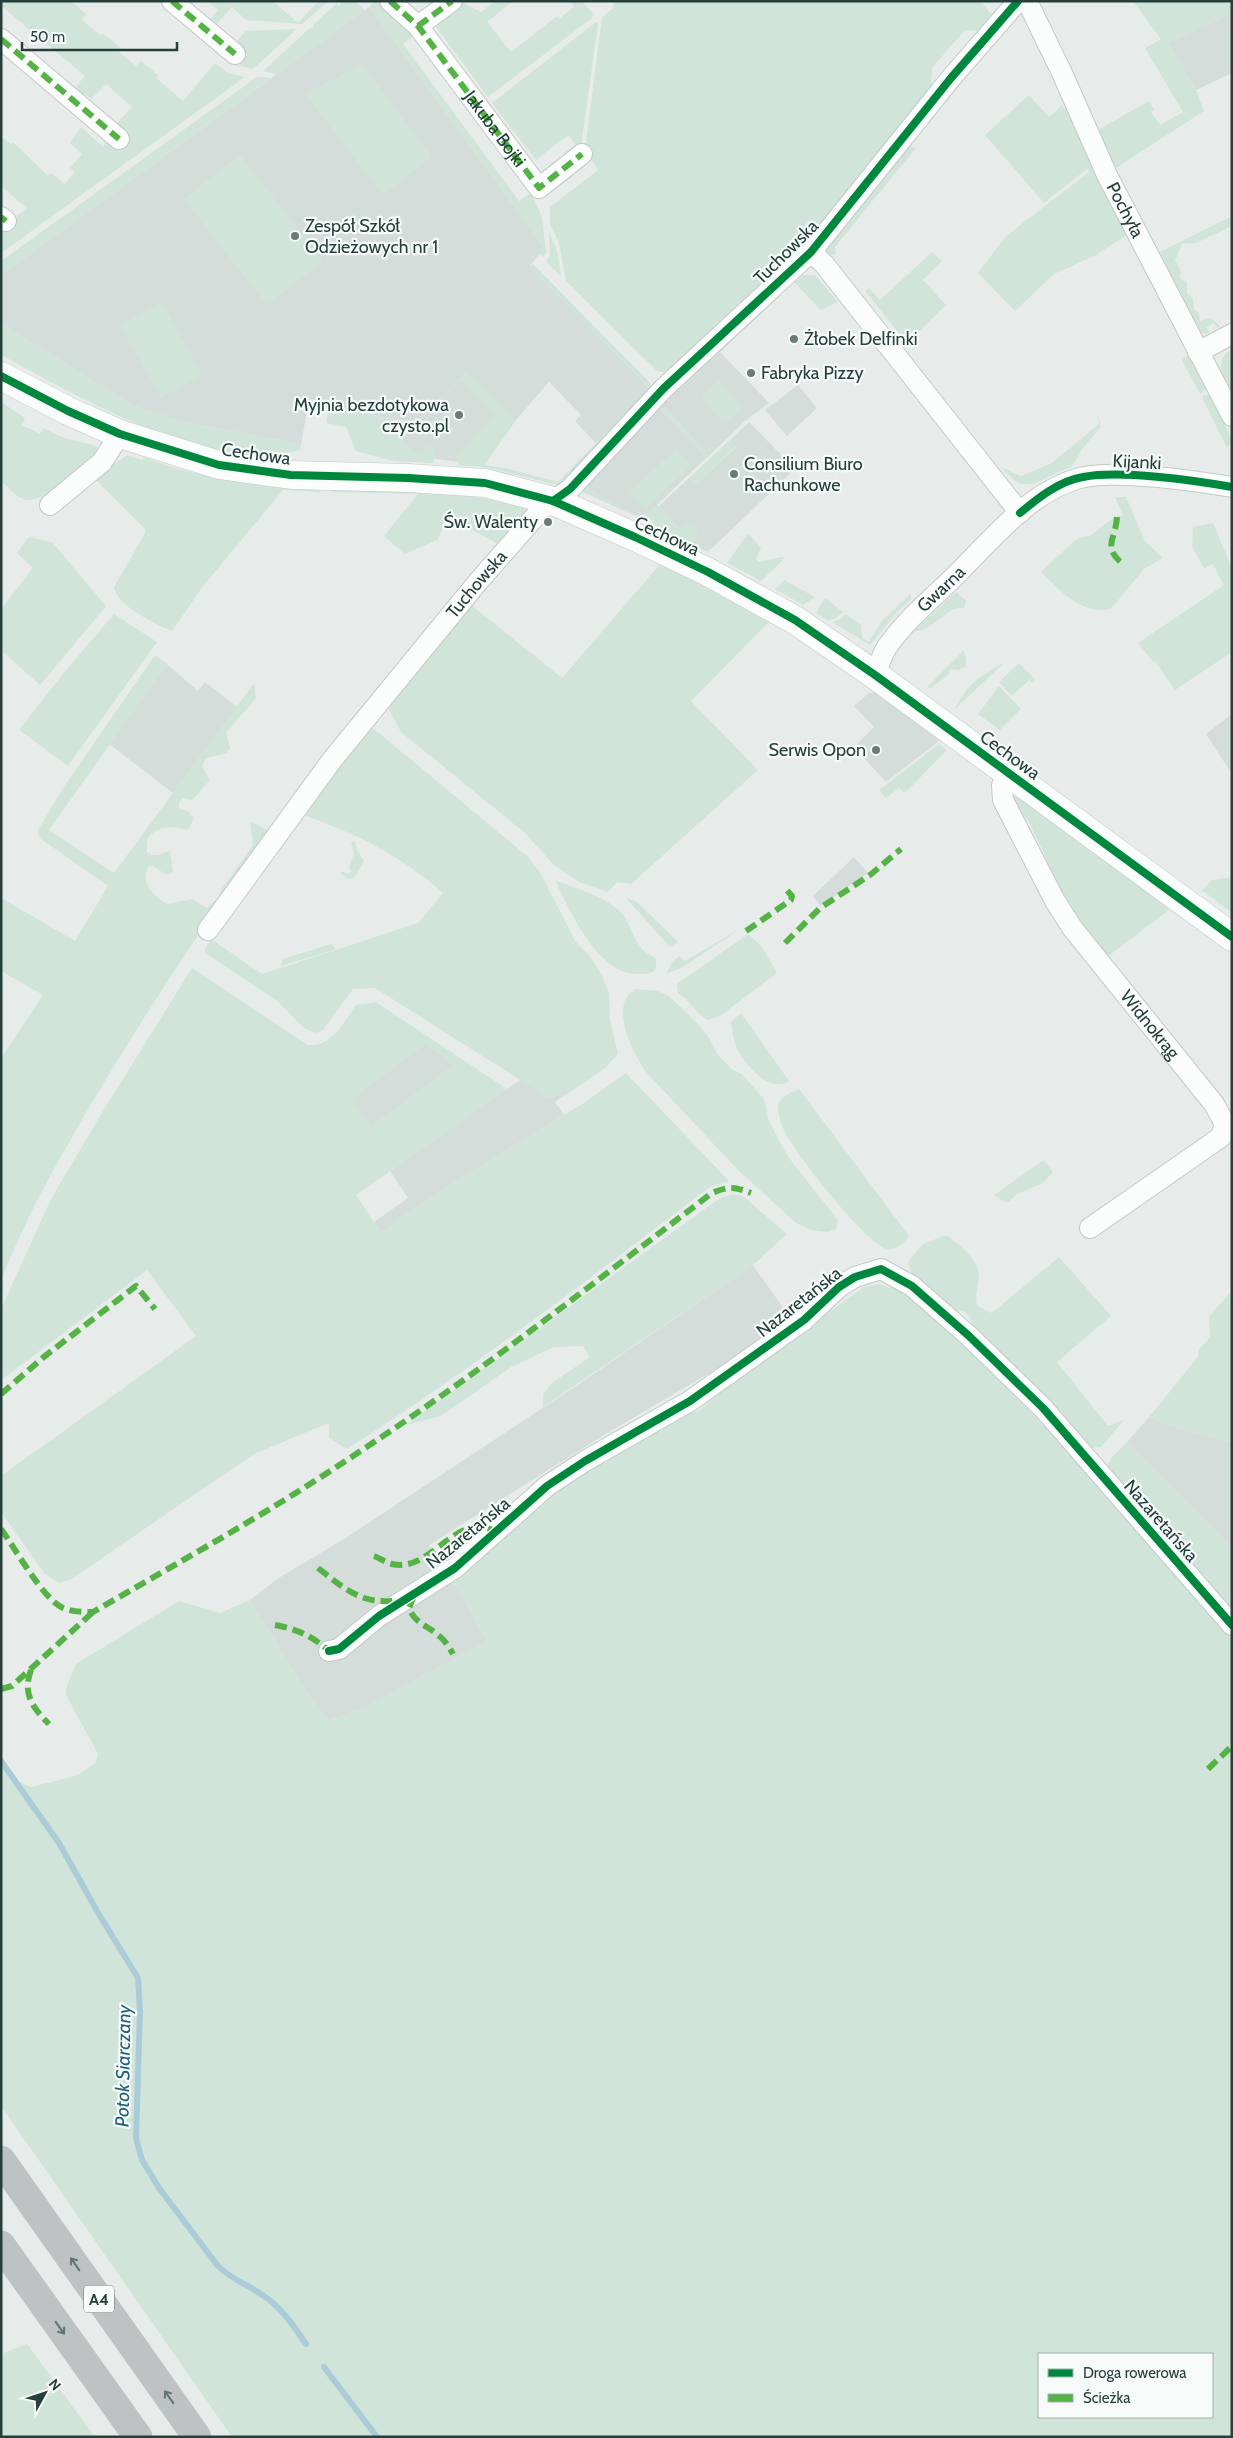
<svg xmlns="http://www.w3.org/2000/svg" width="1233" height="2438" font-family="Cabin,sans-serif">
<rect width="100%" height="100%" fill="#e7ecea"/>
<g fill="#d5ddda">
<path d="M369,7L544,248L530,266L650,389L596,443L575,421L581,415L549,382L516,420L484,465L418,457L399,439L415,422L329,408L308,406L301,444L232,431L184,422L132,405L1,323V275Z"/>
<path d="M1232,13V73L1196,90L1168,43Z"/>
<path d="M718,350L769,403L746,420L709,456L663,405L678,387Z"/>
<path d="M798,385L817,408L787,436L765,410Z"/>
<path d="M660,408L706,458L642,519L586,488L587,483Z"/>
<path d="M749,422L795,469L708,552L688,543L696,538L679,528L659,506L689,478L695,485L737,446L731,439Z"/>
<path d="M167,664L198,691L205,682L237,707L173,793L109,744Z"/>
<path d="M876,692L938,738L939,741L886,782L854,747L874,727L854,706L869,693Z"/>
<path d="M1232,714V774L1206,734Z"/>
<path d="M854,857L868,873L820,906L813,896Z"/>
<path d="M426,1043L454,1065L371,1127L350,1100Z"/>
<path d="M521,1079L547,1097L553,1098L565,1088L568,1092L555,1102L564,1115L429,1198L381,1233L374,1222L408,1198L390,1171Z"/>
<path d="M753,1265L791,1319L713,1371L604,1435L429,1545L453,1580L487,1641L364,1708L328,1721L302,1685L250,1600L277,1579L344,1539L573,1388Z"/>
<path d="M1149,1417L1178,1428L1232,1442V1548L1127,1442Z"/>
</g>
<g fill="#d1e4d9" fill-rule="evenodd">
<path d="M1,1H71L86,14L82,20L100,35L102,33L121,48L118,51L136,66L141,61L158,75L156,78L183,101L215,63L228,73L245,77L1,253V230L27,208L1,186V136L11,144L13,142L48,176L51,173L65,184L75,172L70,168L82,154L70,143L81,127L103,147L118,122L132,107L106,84L92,98L73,90L85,76L1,6Z"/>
<path d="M208,1H273L298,23L318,1H329L302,24L246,20L232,7L214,27L208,22L218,10Z"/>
<path d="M340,1H355L365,10L277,74L263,71L311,27L312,29L314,24L338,2L337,4L339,6L341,3Z"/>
<path d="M374,1H377L414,35L403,44L519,201L531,193L542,217L546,253L543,257L540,254L544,248L369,7Z"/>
<path d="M495,1H513L487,22L511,52L557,16L559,19L574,7L570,1H582L593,14L592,18L488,97L436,27L442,17L462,2L481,12Z"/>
<path d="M614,1H981L991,14L979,31L965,30L932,68L931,87L899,130L801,248L668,373L657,371L566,281L559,243L550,224V207L598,170L585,150L602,17L613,8Z"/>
<path d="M1133,1H1232V13L1168,43L1196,90L1204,111L1116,168L1098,130L1149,101L1154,110L1151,112L1160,125L1183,112L1145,48L1161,39Z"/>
<path d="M596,22L598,24L581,146L577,147L568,135L536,160L492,103Z"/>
<path d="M297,29L253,69L232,64L236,42L246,31Z"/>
<path d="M362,64L432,157L383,195L305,94Z"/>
<path d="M257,77L271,78L1,275V261Z"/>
<path d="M1029,95L1049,117L1062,105L1064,109L1068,106L1128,234L1096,255L1054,274L1015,311L978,273L1006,236L1089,172L1087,169L1044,203L985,135Z"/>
<path d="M908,146L916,148L835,247L836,254L828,255L826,247Z"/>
<path d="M240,155L323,261L267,305L184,199Z"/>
<path d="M1232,216V226L1196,243L1182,244L1175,260L1181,271L1180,278L1187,283V293L1193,298L1194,310L1199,313L1200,321L1211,318L1220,326L1217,328L1214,323L1207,327L1209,332L1205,334L1198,330L1160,252Z"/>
<path d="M549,232L557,251L561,276L546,262L550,256Z"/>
<path d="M932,252L942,261L923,280L946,305L907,343L865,291L869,288L880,300Z"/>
<path d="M533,264L650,383L652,391L635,407L633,406L650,389L530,267Z"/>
<path d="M804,275H815L838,302L821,310L794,282Z"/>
<path d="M1147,276H1150L1206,389L1200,394L1182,360L1188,355Z"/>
<path d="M781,293V295L680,390L678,384Z"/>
<path d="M162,302L202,375L161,398L120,325Z"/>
<path d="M1,323L132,405L184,422L301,444L300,450C204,471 83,399 1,355Z"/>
<path d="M1232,348V395C1223,378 1212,361 1232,348Z"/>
<path d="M466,372L516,420L484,465L506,468L558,482L621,417L622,420L559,485L483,467L459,465L456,461L458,454L496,414L460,380L402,439L417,454L421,453L428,446L434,447L436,457L432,463L393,461L356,451L346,427L326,423L329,408L416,422Z"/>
<path d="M718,380L743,407L726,422H723L702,399V395Z"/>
<path d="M1209,394L1232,439V443L1227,448L1202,397Z"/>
<path d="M664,398L669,399L663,405L709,456L706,458L660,408L587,483L586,488L642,519L657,504L679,528L688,522L696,525L699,533L697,538L688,543L651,524L653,520L646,517L644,520L581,491L584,483Z"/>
<path d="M1,402L25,418L22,425L40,434L43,428L64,438L93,445L102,450C87,462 43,507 23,499C15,496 8,487 1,481Z"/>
<path d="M1097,411L1101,427L1083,448L1072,466L1033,484H1021L1015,481L1001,467L1021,476L1052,463L1099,424Z"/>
<path d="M731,439L737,445L695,485L689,478Z"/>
<path d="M676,449L691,466L645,509L629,492Z"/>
<path d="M127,455L142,460L144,457C199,479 258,486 317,489L321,492L283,490L201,589L172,631C155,624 117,606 114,587L145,533V529L94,478Z"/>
<path d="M335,489C402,491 467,492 532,507L500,545L449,517L437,540L405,554L384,536L418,494L332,492Z"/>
<path d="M1115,497H1126L1145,541L1163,558L1144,569L1111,609C1081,615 1061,591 1041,572L1073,542L1081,537L1090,536L1113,518L1123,515Z"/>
<path d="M1213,523L1232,568V652L1175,690L1155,661L1153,662L1138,643L1224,585L1213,564L1204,568L1192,546L1193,527Z"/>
<path d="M748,533L761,548L756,559L759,562L782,557L785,558L761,581L727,563Z"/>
<path d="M29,537L52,542L106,606L40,685L3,652L1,639V609L33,568L17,553Z"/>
<path d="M661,563L721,592L771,620L691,701L758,770L631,884L617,882L608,892L579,882L553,864L525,833L401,732L389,710L390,704L470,604L562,678Z"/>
<path d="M784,580L815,597L803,605L775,589Z"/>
<path d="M956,592L966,601L964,608C960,608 954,608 952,610C941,616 927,633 914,631Z"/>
<path d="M910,594L911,599L897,612L870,645L832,622L841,619L846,614L861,625L862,638L869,642L882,621Z"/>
<path d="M825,598L843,612L838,617L828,621L816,613Z"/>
<path d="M114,614L157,642L68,766L19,730L63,674Z"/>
<path d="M964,650L966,661L965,667L959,670L951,669L948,675L929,689L927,687Z"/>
<path d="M155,655L167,664L49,830L114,873L254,683L256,698L226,733L230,748L227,753L206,758L202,766L210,780C203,787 199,795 191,800L183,798L179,802V809L188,811L194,818L190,827L186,830C172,825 156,826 147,839V852C157,859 161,852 170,851L173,872L167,875L152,866H149C139,883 154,896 167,904L192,899L207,908L218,898L221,890L253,845L250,821L269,831C188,948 108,1068 41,1193C26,1221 14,1251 1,1279V1058L43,995L1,971V903L3,899L75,941L108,886L41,839L37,832L63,788Z"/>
<path d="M1004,663L955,709C965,686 982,674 1004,663Z"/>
<path d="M1019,663L1035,679L1032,683L1029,680L1012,696L999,682Z"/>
<path d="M999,686L1021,709L1000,730L978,714Z"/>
<path d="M369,727L374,729L527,856L540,872L575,941L590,956L602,976L609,993L610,1019L618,1054L605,1068L563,1097L562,1095L567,1092L565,1088L553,1098L547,1097L375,988L353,989L323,1030L315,1033L304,1028L277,1001L205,953V949L211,939L262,974L418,923L443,893C399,854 356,834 301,814Z"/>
<path d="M939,744L947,750L905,793L899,788L886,798L879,790Z"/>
<path d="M1015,794L1197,925L1195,928L1170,909L1106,958L1179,1051L1199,1060L1178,1052L1084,933L1047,867V860L1028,820L1017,809L1013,801Z"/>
<path d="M355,841L357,850L364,861L354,878L348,879L340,873L342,871L347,874L351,872L349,867L354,854L351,842Z"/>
<path d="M1232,877V913L1202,890L1212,880Z"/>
<path d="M555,880C576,889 610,897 624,916C631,927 634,940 643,950C647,954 652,955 656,959V969C651,974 645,974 638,974C599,976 569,910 555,880Z"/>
<path d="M626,898L637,902L678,942L670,947Z"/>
<path d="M743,927L683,967L666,974L673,961L680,956L685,961Z"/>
<path d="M748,934L762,947L777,973L720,1016L708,1020C696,1014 690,1001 678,993L677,984Z"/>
<path d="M331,944L336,949L281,966L283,959Z"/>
<path d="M192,968L308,1045C332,1047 343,1023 356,1005L376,1002L507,1089L356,1195L381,1233L429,1198L584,1103L626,1073L729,1181L710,1187C591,1277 473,1369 347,1449L329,1438V1423L254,1454L70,1580L59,1583L44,1573L1,1512V1476L196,1336L147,1270L1,1380V1309L51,1199L103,1111ZM426,1043L453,1065L371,1127L351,1100Z"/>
<path d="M635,989L657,991L669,996L697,1023L709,1038L718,1055L733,1070L742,1074L757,1091L764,1099L769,1121L780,1143L792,1162L838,1220L836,1229L828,1232L811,1230L796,1223L739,1171L647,1073C633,1055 608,1005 635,989Z"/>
<path d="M741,1013L789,1081C770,1095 745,1064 737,1049C734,1042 732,1030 731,1022Z"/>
<path d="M799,1089L909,1236C904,1243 896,1251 887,1249C867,1245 796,1154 786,1134C782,1127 777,1113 778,1105C780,1096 793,1092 799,1089Z"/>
<path d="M1044,1160L1053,1172L1043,1183L1017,1194L1009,1202H1005L994,1195Z"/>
<path d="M733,1194L744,1197L787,1234L753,1265L543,1407V1394L552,1383L590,1357L583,1346L554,1347L511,1367L441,1416L406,1425L720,1198Z"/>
<path d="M946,1235C957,1241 980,1262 979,1275C978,1288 975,1292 977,1306L992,1313L1059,1257L1111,1316L1057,1362L1108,1426L1124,1420L1101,1447L1088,1448L974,1332L970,1317L963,1311L949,1310L912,1274L908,1264L910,1259L923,1244Z"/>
<path d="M878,1284L907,1292L957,1335L1071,1454L1232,1629V2437H232L1,2106V1761L16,1780L31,1787L78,1775L96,1762L98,1754L66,1695L67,1685L76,1664L179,1601L220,1613L250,1600L302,1685L328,1721L364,1708L487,1641L453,1580L553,1491L685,1413L698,1411L751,1368L864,1287ZM1039,2354H1212V2417H1039Z"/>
<path d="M1232,1290V1442L1178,1428L1149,1417L1198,1357L1199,1350L1210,1337L1209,1317Z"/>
<path d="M1127,1442L1232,1548V1616L1107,1470L1111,1458Z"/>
<path d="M27,2344L95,2437H1V2351L3,2353Z"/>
</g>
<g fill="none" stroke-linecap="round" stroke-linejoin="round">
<g stroke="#aaccd8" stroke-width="6">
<path d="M1,1761L59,1843L97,1911L138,1978L140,2011L136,2138L142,2160L159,2188L218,2266C233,2281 252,2286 268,2299C284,2311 295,2328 306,2344"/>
<path d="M324,2367L377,2437"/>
</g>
<g stroke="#c4c9c7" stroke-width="22">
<g id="street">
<path d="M172,1L235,54"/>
<path d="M390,1L418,26L539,188L582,154"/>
<path id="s1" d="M1027,1L1062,73L1107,175L1232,416"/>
<path d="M418,26L452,1"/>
<path d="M1,39L119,139"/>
<path d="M1,217L6,221"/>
<path d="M811,252L824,264L1020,513"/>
<path d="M1198,352L1232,334"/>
<path d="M50,505L102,462L120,434"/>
<path id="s2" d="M875,675C879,665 882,655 887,647C906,620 930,600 953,578C990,542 1028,492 1080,478C1114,469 1196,481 1232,487"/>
<path id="s3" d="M1010,773L1002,785L1003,800L1055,901L1073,929L1214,1104L1225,1124L1221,1137L1090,1228"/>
<path id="s4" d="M208,930L332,760L477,583L541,510L570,489L664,388L811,252L951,78L1018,1"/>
<path d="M329,1651L339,1649L379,1616L455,1568L547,1486L585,1461L690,1401L804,1320L839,1287L855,1277L881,1269L912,1286L969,1336L1043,1408L1232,1625"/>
</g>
</g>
<g stroke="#c3c9c7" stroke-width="29">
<path id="secondary" d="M1,376L68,411L120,434L219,465L291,475L408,478L485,483L553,501L635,537L708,572L795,620L875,675L1232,937"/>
</g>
<g stroke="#c2cac9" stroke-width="29">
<g id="highway">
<path d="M1,2160L197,2437"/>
<path d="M1,2245L138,2437"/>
</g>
</g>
<use href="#street" stroke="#fbfcfc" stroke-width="20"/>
<use href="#secondary" stroke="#fbfcfc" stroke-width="28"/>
<use href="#highway" stroke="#bcc3c2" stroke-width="28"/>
<g stroke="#55b346" stroke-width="6" stroke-dasharray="12 6" stroke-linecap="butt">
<path d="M172,1L235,54"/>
<path id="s5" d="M390,1L418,26L539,188L582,154"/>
<path d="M418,26L452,1"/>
<path d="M1,39L119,139"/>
<path d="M1,217L6,221"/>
<path d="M1117,517C1116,539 1101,547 1124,565"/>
<path d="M746,931L791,900L792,896L785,888"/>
<path d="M785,943L820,908L870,875L901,849"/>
<path d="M1,1394L45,1356L136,1286L155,1309"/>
<path d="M1,1529C15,1548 43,1599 63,1608C72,1612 83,1612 93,1612C183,1560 273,1510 359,1452C481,1372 596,1281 712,1193C728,1186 735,1187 751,1193"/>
<path d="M374,1556C380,1558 386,1563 392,1564C427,1572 449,1525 481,1527C486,1527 492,1530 496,1531"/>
<path d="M318,1568C345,1589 363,1606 399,1600"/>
<path d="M414,1596L409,1608C415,1624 427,1625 438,1635C445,1640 449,1647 453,1654"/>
<path d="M275,1625C297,1629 312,1636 329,1651"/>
<path d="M31,1670C22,1694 33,1708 49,1724"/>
<path d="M1,1689L12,1686L93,1612"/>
<path d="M1208,1769L1232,1746"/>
</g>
<g stroke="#f6faf9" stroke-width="11">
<g id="cycleway">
<path d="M1,376L68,411L120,434L219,465L291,475L408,478L485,483L553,501L635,537L708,572L795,620L875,675L1232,937"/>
<path d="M553,501L570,489L664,388L811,252L951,78L1018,1"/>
<path d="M1020,513C1038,498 1059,481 1083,477C1121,470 1192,480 1232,487"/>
<path d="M329,1651L339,1649L379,1616L455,1568L547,1486L585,1461L690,1401L804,1320L839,1287L855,1277L881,1269L912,1286L969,1336L1043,1408L1232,1625"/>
</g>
</g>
<use href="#cycleway" stroke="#00873e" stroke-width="8"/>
</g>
<defs><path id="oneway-shaft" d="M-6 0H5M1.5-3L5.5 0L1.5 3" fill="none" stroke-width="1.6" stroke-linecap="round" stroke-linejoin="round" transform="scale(1.25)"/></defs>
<g stroke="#617471">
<use href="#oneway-shaft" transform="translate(75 2264) rotate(-125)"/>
<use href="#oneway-shaft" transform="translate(60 2328) rotate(55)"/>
<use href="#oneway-shaft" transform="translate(169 2397) rotate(-125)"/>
</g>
<g fill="#697c78" stroke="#f6faf9" stroke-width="2">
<circle cx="295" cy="236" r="5"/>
<circle cx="794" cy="339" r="5"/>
<circle cx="751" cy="373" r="5"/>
<circle cx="459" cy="415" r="5"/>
<circle cx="734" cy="474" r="5"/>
<circle cx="548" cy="522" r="5"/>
<circle cx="876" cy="750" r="5"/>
</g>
<g text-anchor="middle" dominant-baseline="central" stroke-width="4.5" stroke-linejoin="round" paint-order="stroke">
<rect fill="#f6faf9" stroke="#647774" stroke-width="1" x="84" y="2285.5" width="30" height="27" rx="4"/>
<g font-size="16" font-weight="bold" fill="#253f3b">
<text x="99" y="2299">A4</text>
</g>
<g font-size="18" fill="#253f3b" stroke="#f6faf9">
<text stroke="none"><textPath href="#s5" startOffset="166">Jakuba Bojki</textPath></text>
<text stroke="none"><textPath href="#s1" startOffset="231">Pochyła</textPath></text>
<text transform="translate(786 252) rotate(-45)">Tuchowska</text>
<text transform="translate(256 454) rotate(8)">Cechowa</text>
<text transform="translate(1137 462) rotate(3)">Kijanki</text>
<text transform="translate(667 536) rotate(25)">Cechowa</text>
<text stroke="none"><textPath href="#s4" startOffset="438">Tuchowska</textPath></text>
<text stroke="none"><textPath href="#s2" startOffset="110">Gwarna</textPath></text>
<text transform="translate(1010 755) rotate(36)">Cechowa</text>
<text stroke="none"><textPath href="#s3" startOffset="299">Widnokrąg</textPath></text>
<text transform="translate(799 1302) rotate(-38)">Nazaretańska</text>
<text transform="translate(1161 1521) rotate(49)">Nazaretańska</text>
<text transform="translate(468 1533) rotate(-39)">Nazaretańska</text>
</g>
<g font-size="18" fill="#253f3b" stroke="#f6faf9" text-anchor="start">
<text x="305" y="226">Zespół Szkół<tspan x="305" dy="21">Odzieżowych nr 1</tspan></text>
<text x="804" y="339">Żłobek Delfinki</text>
<text x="761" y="373">Fabryka Pizzy</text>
<text x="449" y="405" text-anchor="end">Myjnia bezdotykowa<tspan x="449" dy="21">czysto.pl</tspan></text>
<text x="744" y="464">Consilium Biuro<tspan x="744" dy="21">Rachunkowe</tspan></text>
<text x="538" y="522" text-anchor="end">Św. Walenty</text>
<text x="866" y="750" text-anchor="end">Serwis Opon</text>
</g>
<g font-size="19" font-style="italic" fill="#216079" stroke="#f6faf9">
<text transform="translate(123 2066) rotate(-89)">Potok Siarczany</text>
</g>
</g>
<rect width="1233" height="2438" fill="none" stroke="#253f3b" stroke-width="5"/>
<rect x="1038" y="2353" width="175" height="65" fill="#f6faf9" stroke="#a2afad"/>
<rect x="1048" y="2369" width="25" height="8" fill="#00873e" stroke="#a2afad"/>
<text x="1083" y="2378" font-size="15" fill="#253f3b">Droga rowerowa</text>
<rect x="1048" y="2394" width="25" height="8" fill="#55b346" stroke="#a2afad"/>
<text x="1083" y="2403" font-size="15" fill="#253f3b">Ścieżka</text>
<g transform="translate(45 2393) rotate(50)" stroke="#f6faf9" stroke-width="4" paint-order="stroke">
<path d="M0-4L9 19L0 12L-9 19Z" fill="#253f3b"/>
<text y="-8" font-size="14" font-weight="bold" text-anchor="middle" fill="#253f3b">N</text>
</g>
<path d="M22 42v8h155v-8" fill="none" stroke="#253f3b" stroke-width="2.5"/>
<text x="30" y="42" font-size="15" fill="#253f3b" stroke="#f6faf9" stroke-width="4" paint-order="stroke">50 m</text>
</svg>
